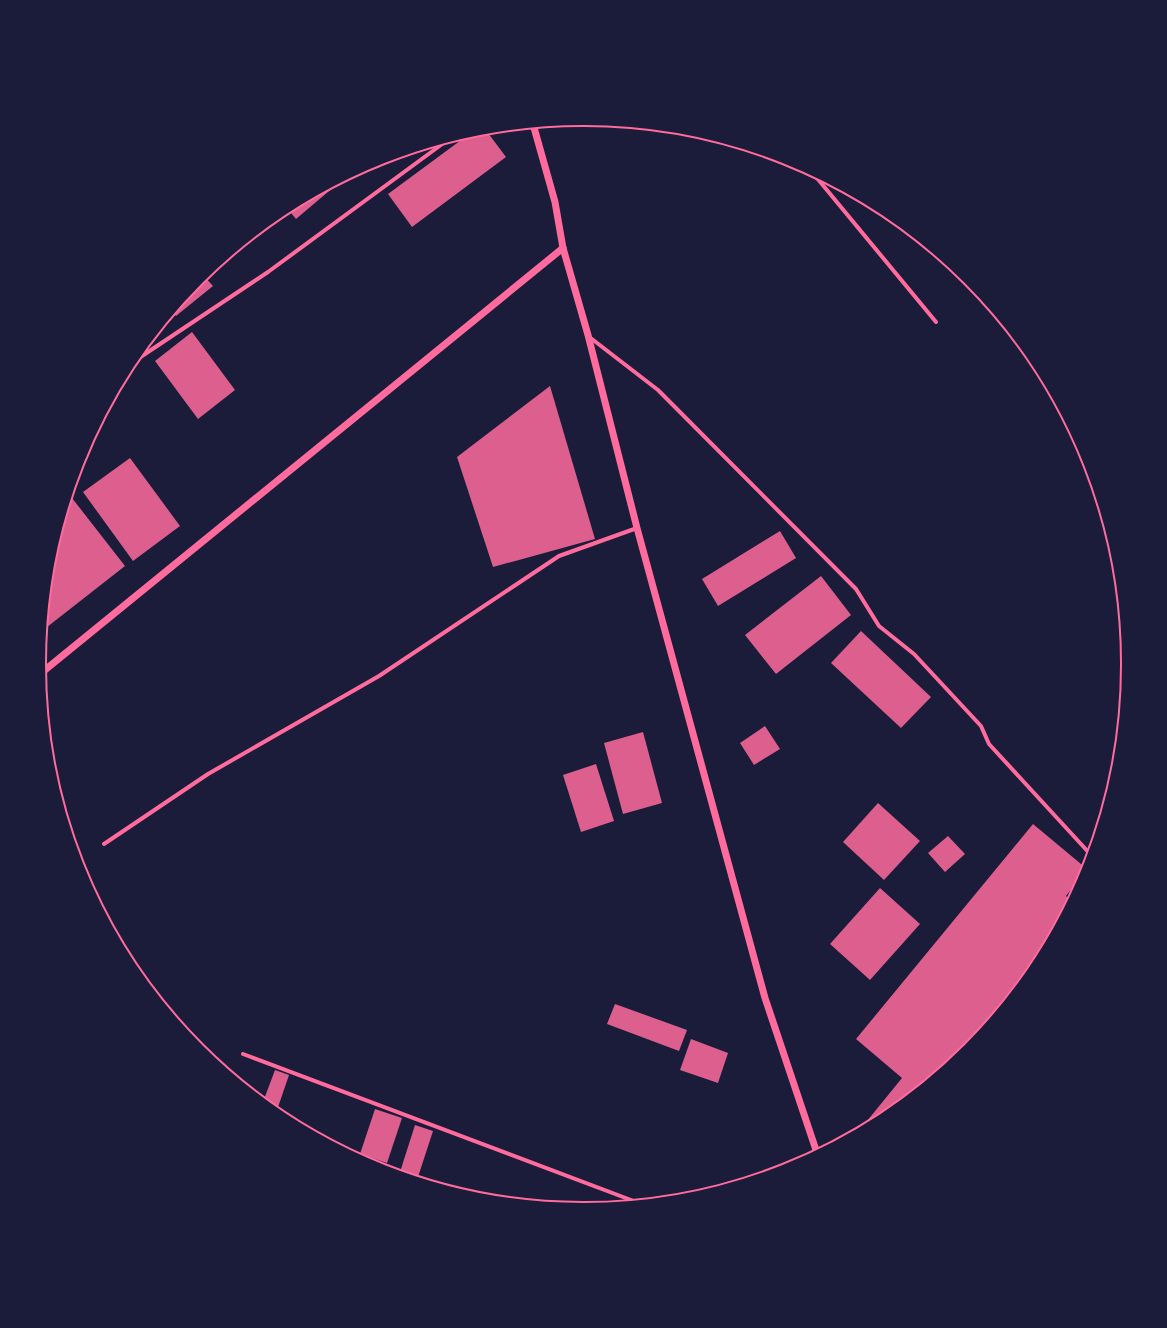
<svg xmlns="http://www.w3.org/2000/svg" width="1167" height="1328" font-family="Montserrat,sans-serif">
<rect width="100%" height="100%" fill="#1b1b3a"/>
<g fill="#dd5f8e">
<path d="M485,129L506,157L412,227L388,194L472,132Z"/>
<path d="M348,175L296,219L287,208L306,198Z"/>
<path d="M203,275L213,286L176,316L172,311L199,279Z"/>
<path d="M192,332L235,390L198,419L155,361Z"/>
<path d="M550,386L595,539L493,567L457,457Z"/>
<path d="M130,458L180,526L133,561L83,492Z"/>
<path d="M72,498L125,566L42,631L50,558L66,502Z"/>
<path d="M780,531L796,558L718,606L702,579Z"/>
<path d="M821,576L851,615L776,674L745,635Z"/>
<path d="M861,631L931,697L901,728L831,663Z"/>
<path d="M765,726L780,749L754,765L740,743Z"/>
<path d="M643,732L662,803L623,814L604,743Z"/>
<path d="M596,764L614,821L581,832L563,775Z"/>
<path d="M878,803L920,841L884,880L843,842Z"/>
<path d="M1033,824L1087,869L1066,896L1071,901L1036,967L968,1049L886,1117L858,1132L902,1078L856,1039Z"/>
<path d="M948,836L965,854L945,872L928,853Z"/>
<path d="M880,888L920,924L870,980L830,944Z"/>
<path d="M615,1004L687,1030L679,1051L607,1024Z"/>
<path d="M691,1039L728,1053L718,1083L680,1070Z"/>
<path d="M275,1070L289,1075L276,1113L263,1102Z"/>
<path d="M375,1109L402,1118L387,1163L360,1154Z"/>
<path d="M415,1125L433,1131L418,1177L400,1172Z"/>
</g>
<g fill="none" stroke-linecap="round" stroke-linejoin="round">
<g stroke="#ff6b9d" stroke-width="4">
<path d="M812,172L936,322"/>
<path d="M588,336L658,390L856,589L879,626L914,654L981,726L989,744L1092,856"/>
<path d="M130,364L268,272L449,139"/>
<path d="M104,844L208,774L379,676L559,556L637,528"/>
<path d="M243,1054L639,1203"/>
</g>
<g stroke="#ff6b9d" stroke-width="7">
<path d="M533,124L555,202L563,248L588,335L637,528L765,998L817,1153"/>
<path d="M40,674L563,248"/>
</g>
</g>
<path d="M0 0H1167V1328H0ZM583 126H584A537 537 0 0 1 1121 663V665A537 537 0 0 1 584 1202H583A537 537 0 0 1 46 665V663A537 537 0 0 1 583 126Z" fill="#1b1b3a" fill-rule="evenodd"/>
<path fill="none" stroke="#ff6b9d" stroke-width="2" d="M583 126H584A537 537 0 0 1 1121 663V665A537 537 0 0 1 584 1202H583A537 537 0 0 1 46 665V663A537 537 0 0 1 583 126Z"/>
</svg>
